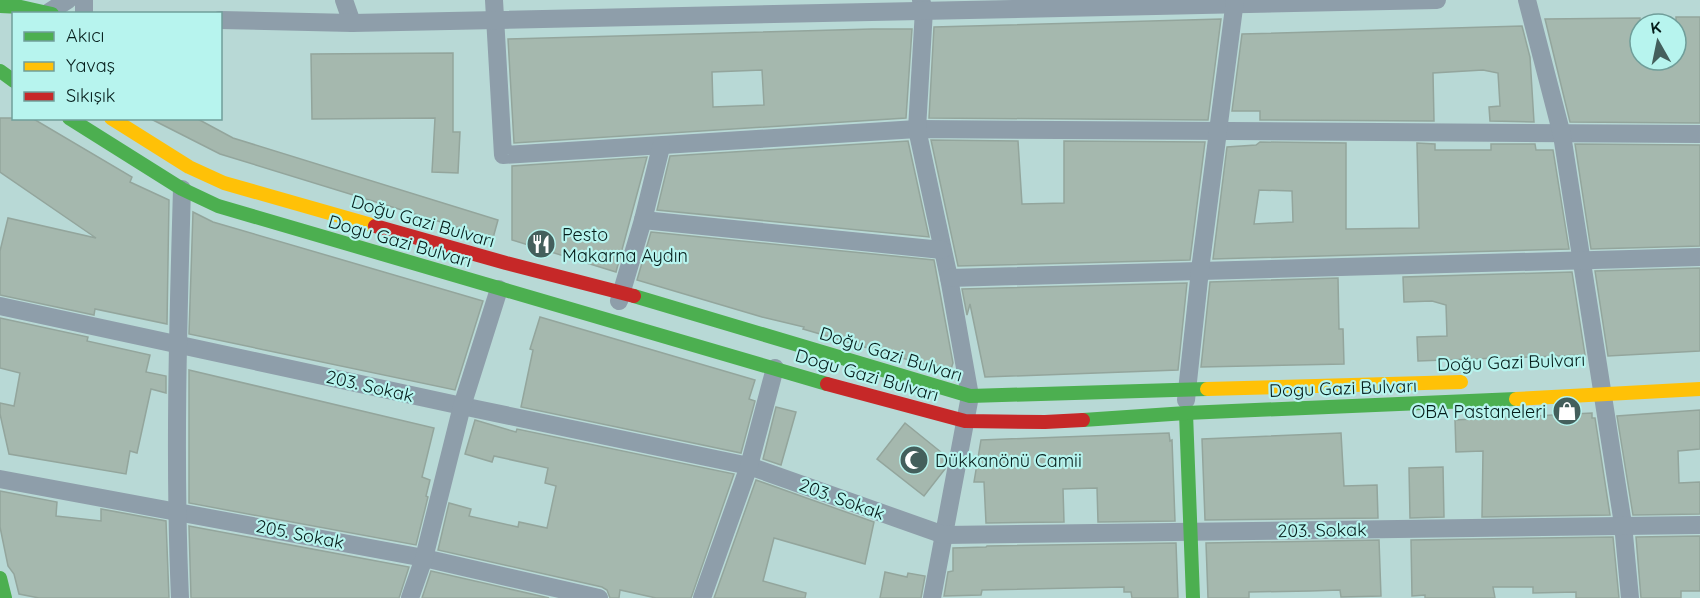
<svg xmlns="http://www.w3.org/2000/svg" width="1700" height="598" font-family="Quicksand,sans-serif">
<rect width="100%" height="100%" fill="#b8d9d6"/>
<g fill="#a5b8ae" stroke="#93a59c" stroke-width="1.5" fill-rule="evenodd">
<path d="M1676,17H1700V123L1570,122L1545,19L1640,18V60H1676Z"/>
<path d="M1221,19L1208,120L929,118L934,27Z"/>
<path d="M1522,26L1530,57L1534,122L1490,121L1489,107L1500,106L1498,73L1483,70L1433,73L1434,121L1260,120V111H1232L1242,34Z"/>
<path d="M872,29H912L906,118L514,143L508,39ZM762,70L764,105L713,107L712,72Z"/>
<path d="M453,53V132H460L458,173L432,172L435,118L312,119L311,54Z"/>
<path d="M0,118H32L132,177L130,182L169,200L167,324L95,309L94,315L0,295V251L8,218L96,238L0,172Z"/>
<path d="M149,118H196L233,138L498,220L493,238L220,154Z"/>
<path d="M931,140L1018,141L1022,204L1064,203V141L1205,142L1190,260L958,266Z"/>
<path d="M908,141L929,237L657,210L670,156Z"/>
<path d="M1260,142L1346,143V229L1419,228L1417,143L1435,144V150H1491V144H1535L1536,150H1553L1569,249L1213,259L1227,147L1256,145ZM1259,190L1292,191L1293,222L1254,224Z"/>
<path d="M1575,144L1700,145V246L1591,249Z"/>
<path d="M647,157L616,272L512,240V166Z"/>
<path d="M193,212L213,222L483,301L455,390L189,334Z"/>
<path d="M651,232L934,260L953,363L950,372L803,329L804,327L762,317L637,280Z"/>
<path d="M1700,268V351L1608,356L1595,271Z"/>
<path d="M1572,272L1585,355L1418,361L1417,337L1447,336L1446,305L1432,301L1404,302L1403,277Z"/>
<path d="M1338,278L1339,329H1343L1344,364L1201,367L1210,282Z"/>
<path d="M1187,283L1178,370L985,377L970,304L967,315L962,289Z"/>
<path d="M540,317L755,380L749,399L755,401L741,453L521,407L533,350L530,349Z"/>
<path d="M0,318L88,337L87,341L150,355L146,372L166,376V393L151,389L137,453L130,451L126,474L9,454L0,414V403L14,406L20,373L0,368Z"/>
<path d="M189,370L434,428L422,477L430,480L426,496L428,497L416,545L189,503Z"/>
<path d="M776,407L796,412L781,465L763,459Z"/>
<path d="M1700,410V449L1678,451L1679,483L1700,482V514L1633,515L1617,416Z"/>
<path d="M1592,413V418H1595L1610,515L1482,517L1483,451L1456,452L1455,420Z"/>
<path d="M475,420L516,432L517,429L734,474L691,598H656L620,590L619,598H610L607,590L602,587L438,550L449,503L471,509L469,516L518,527L519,522L547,528L556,486L545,483L548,468L494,456L492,462L465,454Z"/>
<path d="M905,423L947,457L945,469L924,496L877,459Z"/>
<path d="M1169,433L1170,441L1172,440L1175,521L1098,522L1097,488L1063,489L1064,522L986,523L984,482H974L981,440Z"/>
<path d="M1341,433L1344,486L1377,485L1378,518L1205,520L1202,439Z"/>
<path d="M1443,467L1444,517L1410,518L1409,468Z"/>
<path d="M756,480L874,522L865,564L774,538L763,581L806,593L805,598H714Z"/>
<path d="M0,491L57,502L56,516L101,521V509L166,521L169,598H39L19,594L14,574L8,566L0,527Z"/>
<path d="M189,526L409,567L399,598H191Z"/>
<path d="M1700,536V591H1681V598H1641L1636,537Z"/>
<path d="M1613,537L1619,598H1576V592L1533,593V587H1493L1495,598H1425V595L1412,596L1411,540Z"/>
<path d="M1379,540L1381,596L1341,597L1340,590L1310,591L1249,592V598H1208L1206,543Z"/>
<path d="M1176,543L1178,598H1132L1131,592H1124V587L982,590L981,595L944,596L948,572L953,571V548L986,547L987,546Z"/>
<path d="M431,571L549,598H422Z"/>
<path d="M885,572L907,577L908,573L925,576L921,598H880Z"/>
</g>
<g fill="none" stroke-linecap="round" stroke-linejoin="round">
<g stroke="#8e9eaa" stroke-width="18">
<path d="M84,0V14"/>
<path d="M344,0L352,23"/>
<path d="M494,0L503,155L917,129L1700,134"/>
<path d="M921,0L924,10L917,129L949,278L970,396L932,598"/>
<path d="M1527,0L1562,135L1623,524L1630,598"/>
<path d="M49,12L68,0"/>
<path d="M220,20L352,23L1437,0"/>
<path d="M643,220L942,250"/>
<path d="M949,278L1700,257"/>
<path d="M619,301L643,220L661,147"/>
<path d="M0,306L462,406L749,466L944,535L1700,525"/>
<path d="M1186,400L1200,270L1235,0"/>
<path d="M0,479L424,558L599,598"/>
<path d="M180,598C174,462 178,325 182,189"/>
<path d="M410,598L424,558L462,406L499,289"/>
<path d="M702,598L749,466L775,368"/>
</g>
<g stroke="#4caf50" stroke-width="14">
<path d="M0,6L21,7L52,14"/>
<path d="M0,71L14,81"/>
<path d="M69,118L182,189L218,206L827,384"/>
<path d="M634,296L970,396L1207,389"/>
<path d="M1186,413L1193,598"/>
<path d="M1083,420L1186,413L1516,399"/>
<path d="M0,578L5,598"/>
</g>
<g stroke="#ffc107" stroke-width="14">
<path d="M111,118L189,167L224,183L375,226"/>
<path d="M1207,389L1461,382"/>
<path d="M1516,399L1700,389"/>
</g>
<g stroke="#c62828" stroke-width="14">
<path d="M375,226L506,263L634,296"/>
<path d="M827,384L965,421L1045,422L1083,420"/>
</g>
</g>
<defs>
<g id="restaurant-disc" transform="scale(1.5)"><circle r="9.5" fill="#445f5c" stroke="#b7f4ee"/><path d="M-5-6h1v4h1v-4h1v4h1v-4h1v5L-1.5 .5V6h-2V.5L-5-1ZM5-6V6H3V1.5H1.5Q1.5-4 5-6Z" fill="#fff"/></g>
<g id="shop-disc" transform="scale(1.5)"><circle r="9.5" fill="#445f5c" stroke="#b7f4ee"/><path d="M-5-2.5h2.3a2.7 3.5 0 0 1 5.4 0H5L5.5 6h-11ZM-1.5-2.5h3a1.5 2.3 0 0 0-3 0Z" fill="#fff"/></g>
<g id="mosque-disc" transform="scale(1.5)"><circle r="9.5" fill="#445f5c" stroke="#b7f4ee"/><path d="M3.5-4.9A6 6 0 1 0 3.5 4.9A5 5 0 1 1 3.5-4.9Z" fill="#fff"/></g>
</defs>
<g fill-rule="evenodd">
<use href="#restaurant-disc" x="541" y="244"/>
<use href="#shop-disc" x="1567" y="411"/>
<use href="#mosque-disc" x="914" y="460"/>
</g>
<g text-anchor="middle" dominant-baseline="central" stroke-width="4.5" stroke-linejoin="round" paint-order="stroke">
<g font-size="18" fill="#051d1b" stroke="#b7f4ee">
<text transform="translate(423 221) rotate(16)">Doğu Gazi Bulvarı</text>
<text transform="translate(400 241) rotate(16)">Dogu Gazi Bulvarı</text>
<text transform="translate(891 354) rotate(17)">Doğu Gazi Bulvarı</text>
<text transform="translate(1511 362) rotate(-2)">Doğu Gazi Bulvarı</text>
<text transform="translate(867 375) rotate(16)">Dogu Gazi Bulvarı</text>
<text transform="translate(370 386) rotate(13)">203. Sokak</text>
<text transform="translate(1343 388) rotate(-2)">Dogu Gazi Bulvarı</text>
<text transform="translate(842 499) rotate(20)">203. Sokak</text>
<text transform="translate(1322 530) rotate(-1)">203. Sokak</text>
<text transform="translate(300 534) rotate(11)">205. Sokak</text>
</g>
<g font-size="18" fill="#051d1b" stroke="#b7f4ee" text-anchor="start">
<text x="562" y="234">Pesto<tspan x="562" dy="21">Makarna Aydın</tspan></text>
<text x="1546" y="411" text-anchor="end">OBA Pastaneleri</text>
<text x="935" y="460">Dükkanönü Camii</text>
</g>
</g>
<rect x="12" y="12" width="210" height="108" fill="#b7f4ee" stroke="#709e9a" stroke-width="1.5"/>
<rect x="24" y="32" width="30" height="9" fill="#4caf50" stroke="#709e9a" stroke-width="1.5"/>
<text x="66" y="42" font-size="18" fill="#051d1b">Akıcı</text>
<rect x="24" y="62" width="30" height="9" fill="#ffc107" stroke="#709e9a" stroke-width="1.5"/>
<text x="66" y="72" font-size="18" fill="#051d1b">Yavaş</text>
<rect x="24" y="92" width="30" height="9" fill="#c62828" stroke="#709e9a" stroke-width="1.5"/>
<text x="66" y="102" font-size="18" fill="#051d1b">Sıkışık</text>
<g transform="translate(1658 42) rotate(351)"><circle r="28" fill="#b7f4ee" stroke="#709e9a" stroke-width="1.5"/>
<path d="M0-4.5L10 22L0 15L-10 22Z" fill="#445f5c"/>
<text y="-9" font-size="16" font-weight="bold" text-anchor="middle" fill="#051d1b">K</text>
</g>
</svg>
